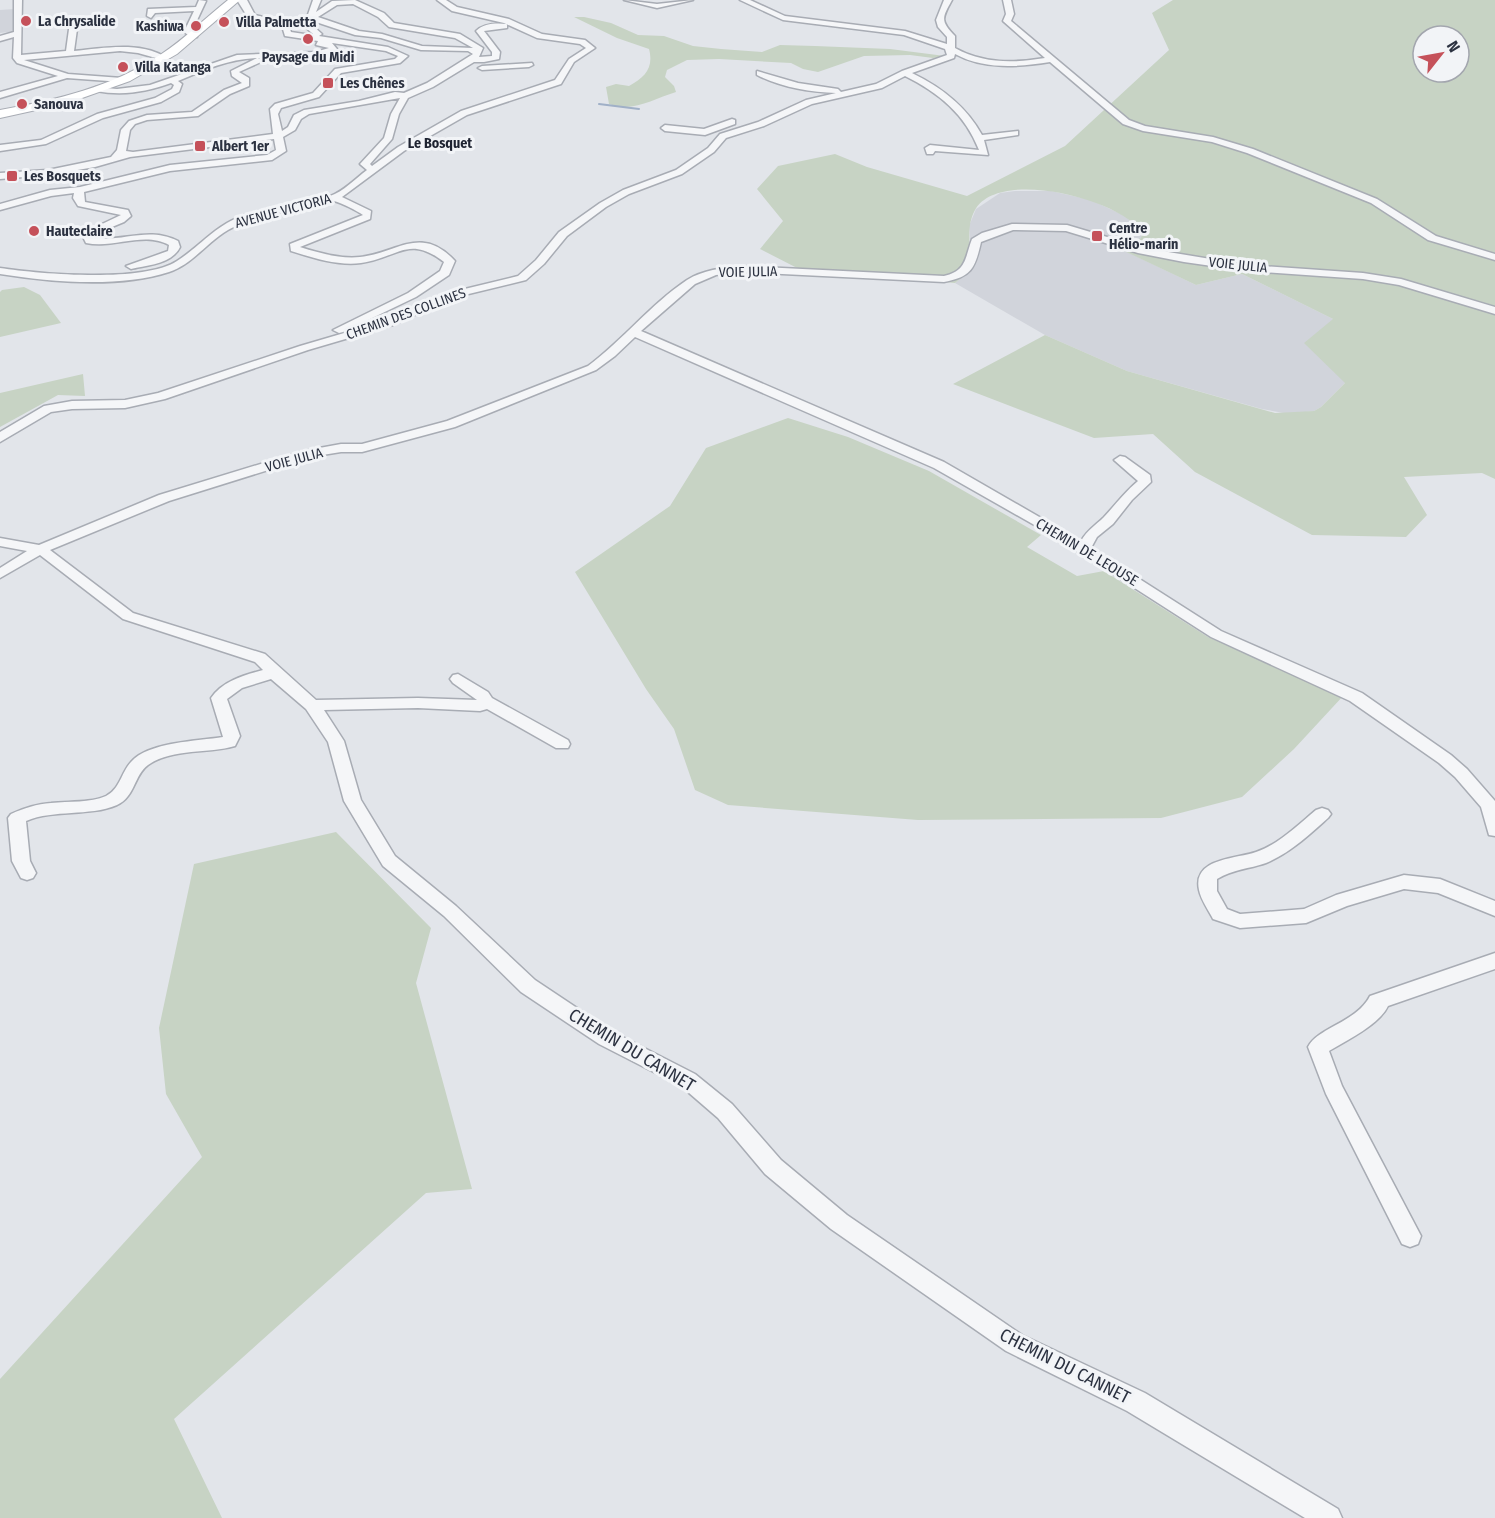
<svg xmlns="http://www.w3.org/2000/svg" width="1495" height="1518" font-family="'Fira Sans Condensed',sans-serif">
<rect width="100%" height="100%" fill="#e2e5ea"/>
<g fill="#d1d4db">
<path d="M15,9L16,31L0,33V10Z"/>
<path d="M1015,191H1051L1091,200L1125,216L1142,232L1141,238L1121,249L1196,285L1242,274L1333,319L1345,383L1321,407L1314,411L1289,414L1262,409L1127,371L1045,335L955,283L972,269L969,226L976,209L1000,193Z"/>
</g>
<g fill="#c7d3c4" fill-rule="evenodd">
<path d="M1173,0H1495V479L1482,473L1404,477L1427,515L1406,537L1312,535L1195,472L1153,434L1094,438L953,384L1045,335L1127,371L1275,413L1314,411L1321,407L1345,383L1304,343L1333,319L1242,274L1196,285L1120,249L1141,238L1142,232C1118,198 998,168 975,210C965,228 971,250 972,269L955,283L801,270L760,249L783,221L757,189L778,166L835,154L867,167L967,196L1065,146L1169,50L1152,13ZM1423,36H1459V72H1423Z"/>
<path d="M574,17H584L611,23L638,35L664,36L693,46L721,49L762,52L780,45L815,46L890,49L945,56L933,58L910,55L864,56L818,72L803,69L791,63L719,59L687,60L667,70L665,77L674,86L676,92C653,99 633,113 609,104L606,87L616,84L629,86C645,77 654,68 649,49L617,38Z"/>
<path d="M24,287L40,295L61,323L0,337V292L2,290Z"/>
<path d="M83,374L85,396L58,395L0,427V393Z"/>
<path d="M788,418L848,437L929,471L1041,535L1027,547L1077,576L1104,571L1208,637L1344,695L1294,749L1242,797L1161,818L918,820L728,805L695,790L674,729L646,689L575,572L670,506L706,448Z"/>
<path d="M336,832L431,928L416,983L472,1189L426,1193L174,1419L222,1518H0V1379L202,1157L166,1094L159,1028L194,864Z"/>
</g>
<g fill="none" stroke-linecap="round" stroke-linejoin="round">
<path stroke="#a0b0c7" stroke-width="2" d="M599,104L639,109"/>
<g stroke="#a8acb4" stroke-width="3">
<g id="minor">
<path d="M14,0H22L21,55L66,51L70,22L74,20L78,22L74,51C104,48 141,41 167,58L163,60L138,53L120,51L24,60L68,74L122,78L126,80L122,82L67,78L0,98V92L58,76L17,63L13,58L14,37L0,41V36L14,32Z"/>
<path d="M199,0L206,1L192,31L197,33V37H191L184,32L194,11L155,13L151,18L147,16L148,9L196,7Z"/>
<path d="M237,0H247L255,15L288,23L291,32L311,35L313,34L304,26L313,0H321L316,12L332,1L355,0L384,13L394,23L460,34L483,48L479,57L492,56V52L476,31C484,23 496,23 507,24V28L484,31L500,52L499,59L484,62H474L433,87L408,98L399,114L392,139L370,164L372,166L398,147L461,111L555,80L569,59L586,48L580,44L537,38L504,23L452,11L437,0H446L457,7L509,19L542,34L585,40L595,48L574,62L561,84L467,115L404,151L342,197L371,211L370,219L300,247C319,253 340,259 360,257C397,253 421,224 455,261L449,275L416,297L343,332L339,333L333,330L408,293L440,271L444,262C408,234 398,258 361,263C338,266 313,258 291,251L290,244L363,215C357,211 342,203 334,201C322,199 241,222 228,230C207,242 193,264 169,272C120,288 50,282 0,274V268C40,274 143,283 177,261C202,245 215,225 245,215C272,206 303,206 330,196C343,192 356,178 367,170L360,164L384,138L391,114L400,98L309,114L301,119L295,130L283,137L286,151L272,160L170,171L84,192L85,202L128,210L131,216L124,222L95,234L92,236L94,238C123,242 149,226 178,241L180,247C172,264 148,265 131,269L126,266L168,251L169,245C144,231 114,249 86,243L82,235L83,233L121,215L78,206L73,198L74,193L51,196L0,210V204L50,190L80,187L170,165L267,155L276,150L274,139L130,157L95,167L48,175L0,179V173L48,170L111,157L117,150L121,130L129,121L147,115L192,112L224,90L242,83L232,76L231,71L257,58C229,59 204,70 178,81L182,84L179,92L161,102L103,118L46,144L0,151V145L41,140L97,114L155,98L172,89L174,85L171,83C146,92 123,96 96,91V87L117,89L150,85L237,55L315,52L329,48L316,45L318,41L285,36L282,26L249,19ZM353,4L378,17L389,27L455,38L473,48L422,46L382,34L359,31L318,17L337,5ZM313,21L355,35L381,38L421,50L468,51L473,54L427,83L404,93L395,92L359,101L304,110L294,115L288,127L282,131L278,114L281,108L319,97L341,73L400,63L408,56L388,47L319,36L322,34L312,25ZM332,43L386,51L398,56L395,59L335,69L313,93L275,104L270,109L273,134L133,152L126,151L130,130L135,124L147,120L198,116L230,94L249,86V78L239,72L261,62L262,60L258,58C282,58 317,64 337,49Z"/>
<path d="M624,0L657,4L693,0L657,8Z"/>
<path d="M740,0H750L785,16L905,31L947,44V37L938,27L936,20L944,0H952C942,18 940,21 955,36V48C984,64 1014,63 1045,58L1003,21L1006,14L1003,0H1011L1014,14L1011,21L1129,120L1145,126L1213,137L1253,149L1377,199L1436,236L1495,254V260L1428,240L1371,203L1247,153L1212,142L1143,131L1123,124L1050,62C1019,67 984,70 955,54L954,58L912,73C941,87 966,106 982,135L1018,131V135L984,140L988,155L935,151L933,154H927L925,148L930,145L979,150C965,114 939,93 905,76L882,88L812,104L764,126L726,138L714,152L682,174L629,194L606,207L567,236L544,264L526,280L452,298L393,325L308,350L165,399L125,408L72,409L51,412L0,442V432L44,406L72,401L125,400L158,393L300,346L385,321L444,294L518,276L536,260L559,232L600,203L623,190L676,170L708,148L720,134L758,122L806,100L836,93C810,92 780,87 757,75V71L798,83L838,89L841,92L876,84L902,71L947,55L945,49L904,35L783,20Z"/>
<path d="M532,63L533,65L529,67L482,70L478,68L482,66Z"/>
<path d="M732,119L735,120V124L705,135L665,131L661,128L665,125L704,129Z"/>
<path d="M1012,224L1067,225L1144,248L1247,265L1363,273L1401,279L1495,307V314L1399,285L1363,279L1247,271L1184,262L1138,253L1066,231L1013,230L981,242C975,269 971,277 944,282L740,272L716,275L695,284L641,331L944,462L1081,541C1087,530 1096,525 1104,517C1116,504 1125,492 1138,481L1114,460L1120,456L1125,457L1150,475L1151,482L1132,500L1113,524L1097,537L1091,548L1221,631L1362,693L1451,755L1467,769L1495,801V836L1489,835L1481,807L1455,777L1439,763L1350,701L1211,637L1052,535L934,468L635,337L615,356L596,370L455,427L362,452H341L310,457L169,501L50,550L133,613L265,654L316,700L418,698L477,700L453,683L450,679L453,675L458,674L488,692L492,698L568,740L570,744L568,748H556L487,709L480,711L418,708L324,710L344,741L361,800L395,856L456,906L535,980L613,1032L695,1074L732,1104L781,1160L847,1215L1022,1335L1145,1393L1338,1509L1342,1518H1305L1127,1411L1006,1351L831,1229L765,1174L718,1118L681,1086L599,1044L521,992L444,916L383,866L344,801L328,742L306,709L271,679L242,688L227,699L240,736L235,746C208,754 172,748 148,765C134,775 135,797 117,805C88,817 55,809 26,821L30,861L36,873L33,878L27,880L21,878L12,861L8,818L11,814C24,808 37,804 51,803C69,801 90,803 106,796C120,789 121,773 131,762C148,742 198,741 223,737L211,698C222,681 244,675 263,670L255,662L123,619L40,555L0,578V568L27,551L0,546V538L39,545L159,495L303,451L341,444H362L447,421L588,366C623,340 651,304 687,280C703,270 722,268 740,266L944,276C967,271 965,257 972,239L982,233Z"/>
<path d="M1322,808L1328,810L1331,814L1328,818C1309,835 1290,853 1266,863C1249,869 1233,869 1217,879V891L1227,909L1240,914L1304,909L1336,895L1404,875L1440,879L1495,901V916L1438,893L1404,889L1347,906L1306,923L1240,928L1213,919C1209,911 1201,900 1199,890C1192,858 1236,859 1256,852C1279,844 1298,825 1316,810Z"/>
<path d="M1495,953V969L1388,1006C1380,1024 1346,1041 1329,1051L1342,1086L1421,1236L1418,1244L1410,1247L1402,1244L1326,1094L1308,1047C1317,1028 1357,1022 1370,996Z"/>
</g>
</g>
<g stroke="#a8acb4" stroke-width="2">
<path id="secondary" d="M228,0H240L177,54L130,81L68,103L0,118V110C56,100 112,87 160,55C185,39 205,18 228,0Z"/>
</g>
<use href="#minor" fill="#f5f6f8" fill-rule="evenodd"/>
<use href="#secondary" fill="#fff" fill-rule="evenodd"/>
</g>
<g fill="#c5515a" stroke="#f2f4f7" stroke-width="2">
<circle cx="26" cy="21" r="6"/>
<circle cx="224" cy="22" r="6"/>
<circle cx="196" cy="26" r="6"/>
<circle cx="308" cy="39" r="6"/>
<circle cx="123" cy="67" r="6"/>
<rect x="322" y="77" width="12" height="12" rx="3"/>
<circle cx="22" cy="104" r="6"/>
<rect x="194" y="140" width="12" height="12" rx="3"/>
<rect x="6" y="170" width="12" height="12" rx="3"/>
<circle cx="34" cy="231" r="6"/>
<rect x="1091" y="230" width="12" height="12" rx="3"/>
</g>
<g text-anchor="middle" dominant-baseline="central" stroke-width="6" stroke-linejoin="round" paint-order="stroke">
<g font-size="14" font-weight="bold" fill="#2c3241" stroke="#f2f4f7" text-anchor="start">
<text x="38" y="21">La Chrysalide</text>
<text x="236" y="22">Villa Palmetta</text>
<text x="184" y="26" text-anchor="end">Kashiwa</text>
<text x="308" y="57" text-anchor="middle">Paysage du Midi</text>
<text x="135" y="67">Villa Katanga</text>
<text x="340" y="83">Les Chênes</text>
<text x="34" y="104">Sanouva</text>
<text x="212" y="146">Albert 1er</text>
<text x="24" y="176">Les Bosquets</text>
<text x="1109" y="228">Centre<tspan x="1109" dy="16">Hélio-marin</tspan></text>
<text x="46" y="231">Hauteclaire</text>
</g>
<g font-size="14" font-weight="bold" fill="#1e2331" stroke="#f2f4f7">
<text x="440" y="143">Le Bosquet</text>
</g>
<g font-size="14" fill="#2c3241" stroke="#f2f4f7">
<text transform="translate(283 211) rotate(-15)">AVENUE VICTORIA</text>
<text transform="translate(1238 265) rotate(6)">VOIE JULIA</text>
<text transform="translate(748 272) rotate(-1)">VOIE JULIA</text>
<text transform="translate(406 314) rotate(-20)">CHEMIN DES COLLINES</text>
<text transform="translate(294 460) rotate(-15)">VOIE JULIA</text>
</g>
<g font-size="15" fill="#2c3241" stroke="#f2f4f7">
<text transform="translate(1087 552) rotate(31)">CHEMIN DE LEOUSE</text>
</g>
<g font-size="18" fill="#2c3241" stroke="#f2f4f7">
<text transform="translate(632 1050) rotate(31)">CHEMIN DU CANNET</text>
<text transform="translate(1065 1366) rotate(27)">CHEMIN DU CANNET</text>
</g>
</g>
<g transform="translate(1441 54) rotate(59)"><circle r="28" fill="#f2f4f7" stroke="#a3a6ae" stroke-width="1.5"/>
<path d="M0-4.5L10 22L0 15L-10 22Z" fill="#c5515a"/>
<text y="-9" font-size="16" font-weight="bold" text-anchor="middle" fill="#2c3241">N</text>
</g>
</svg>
